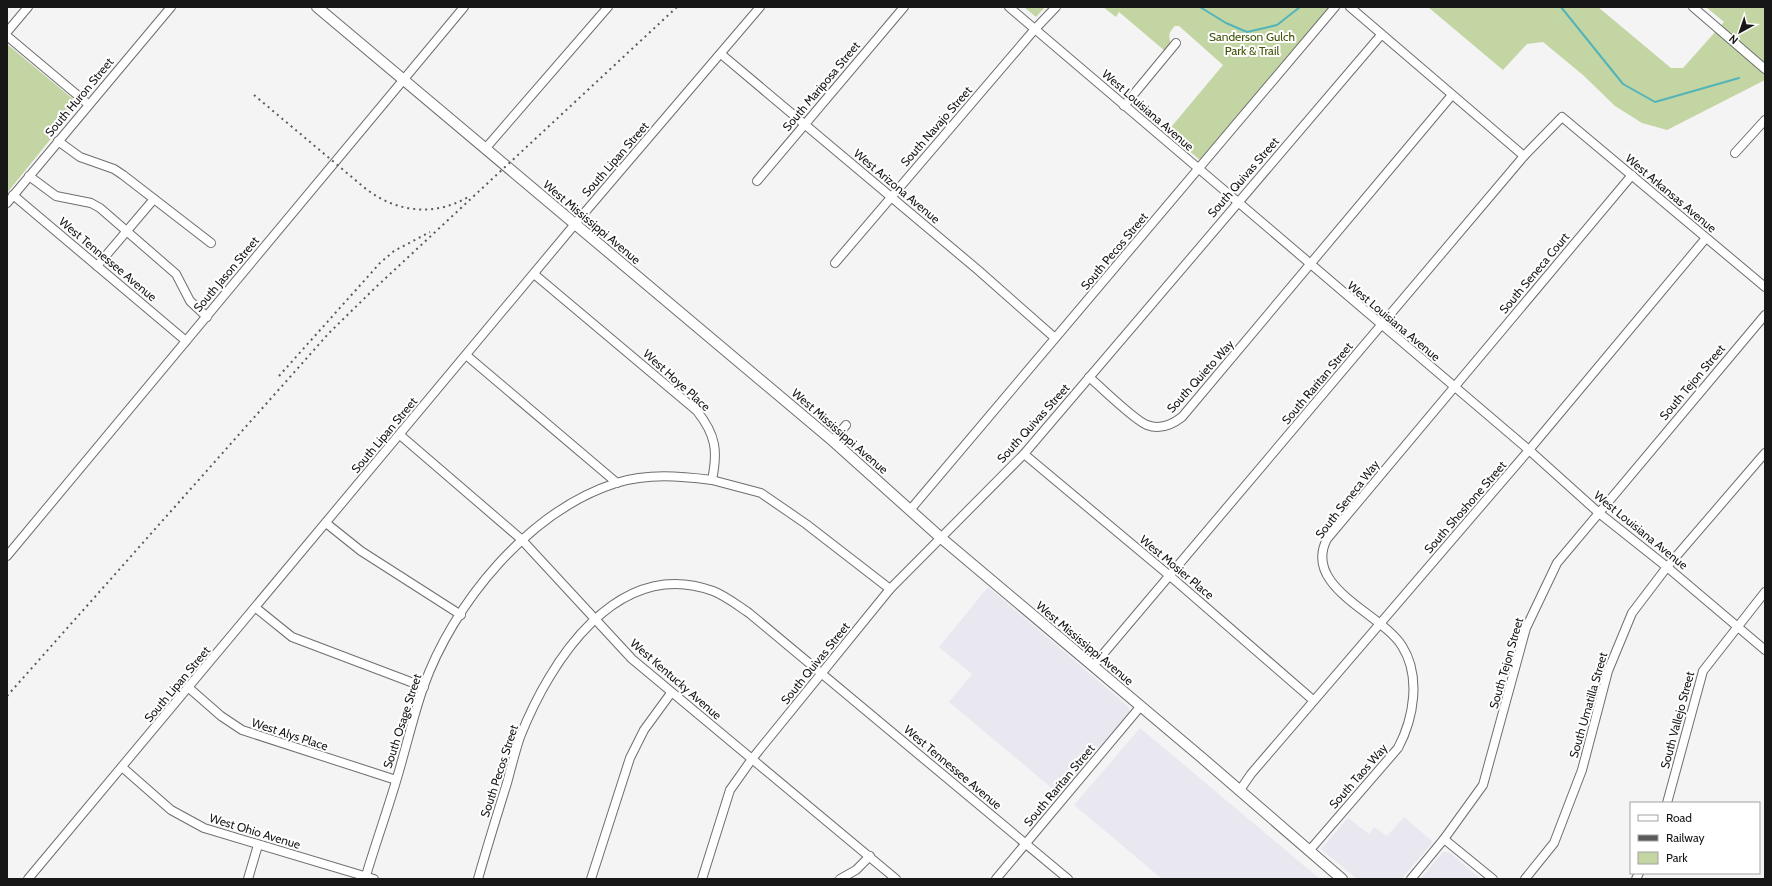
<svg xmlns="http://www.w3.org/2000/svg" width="1772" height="886" font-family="Cabin,sans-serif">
<rect width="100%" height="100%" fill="#f4f4f5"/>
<g fill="#e9e8f1">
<path d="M988,587L1129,707L1130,712L1061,796L949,702L972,674L939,647Z"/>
<path d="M1140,728L1320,879H1162L1074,805Z"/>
<path d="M1404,817L1433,842L1401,879H1357L1321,849L1348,818L1369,834L1374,827L1387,836Z"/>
<path d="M1443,852H1449L1481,879H1420Z"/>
</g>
<g fill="#c4d5a4">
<path d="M1024,7H1045L1036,17Z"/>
<path d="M1103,7H1329L1201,161L1167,132L1223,65L1179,26H1175C1169,32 1168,35 1171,44L1165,51L1119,12L1116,17Z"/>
<path d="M1428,7H1598L1671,68H1683L1724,22L1706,7H1765V80L1667,130L1642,123L1615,106L1583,75L1543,42L1527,44L1503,70Z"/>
<path d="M7,44L79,104L7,193Z"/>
</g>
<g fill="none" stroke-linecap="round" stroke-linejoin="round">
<g stroke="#52b4b9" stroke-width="2">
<path d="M1200,7L1226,23L1247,32L1277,25L1300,7"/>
<path d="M1561,7L1623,84L1655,102L1739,78"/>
</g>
<g stroke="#6e6e6f" stroke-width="10">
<g id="minor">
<path d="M1009,7L1529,450L1599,513L1667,567L1765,650"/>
<path d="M1350,7L1524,156"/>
<path d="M1693,7L1765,69"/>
<path d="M7,32L28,7"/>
<path d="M7,36L88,104"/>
<path d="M721,54L978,270L1055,338"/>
<path d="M1124,106L1176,43"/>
<path d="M58,141L80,157L114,169L123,175L211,243"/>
<path d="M485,149L608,7"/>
<path d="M1735,153L1765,120"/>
<path d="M29,176L56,196L91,203L100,208L176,274L190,301L207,317"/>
<path d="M757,181L904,7"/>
<path d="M13,195L186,341"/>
<path d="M7,203L171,7"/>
<path d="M835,263L1035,29L1056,7"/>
<path d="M97,266L154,199"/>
<path d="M534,274L697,411C716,435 718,451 712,480L761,493L806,524L890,589"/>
<path d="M466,355L617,483"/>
<path d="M1089,377C1102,388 1134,420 1147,425C1160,430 1173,424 1182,417L1452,95"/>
<path d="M400,435L521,539L632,659L896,879"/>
<path d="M833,441L846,425"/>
<path d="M1024,454L1170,576L1313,700"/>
<path d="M910,510L1335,7"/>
<path d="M326,523L361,551L461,615"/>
<path d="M7,556L464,7"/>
<path d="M256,608L292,637L424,687"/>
<path d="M1093,666L1524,156L1562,117L1765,287"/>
<path d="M189,688L221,716L242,730L396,780"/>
<path d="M122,767L171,810L204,828L374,879"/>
<path d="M1240,790L1251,774L1529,450L1706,238"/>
<path d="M1667,803L1703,671L1765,592"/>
<path d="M1444,839L1493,879"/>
<path d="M1309,851L1398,748C1414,718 1421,676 1402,646C1381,613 1302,587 1327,539L1632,175"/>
<path d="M28,879L580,218L760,7"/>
<path d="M248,879L258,845"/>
<path d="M365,879C375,845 387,812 397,778C406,748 413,717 423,688C453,603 529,511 616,483C648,473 680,476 712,480"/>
<path d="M478,879C487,847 497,815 507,783C511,768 515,752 520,737C550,661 617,556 713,591C726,596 737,605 749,613L1068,879"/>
<path d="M591,879L630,758L644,730L671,693"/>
<path d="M702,879L730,790L752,759L890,589L1024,454L1381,35"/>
<path d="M840,879L856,870L870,856"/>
<path d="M996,879L1140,707"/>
<path d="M1411,879L1444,839L1483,785L1526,628L1557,563L1765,315"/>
<path d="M1525,879L1554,843L1582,770L1608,671L1632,613L1667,567L1765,453"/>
<path d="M1636,879L1639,873"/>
</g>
</g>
<g stroke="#6e6e6f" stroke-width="12">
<path id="major" d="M317,7L833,441L940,537L1201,757L1342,879"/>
</g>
<use href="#minor" stroke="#fff" stroke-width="8"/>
<use href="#major" stroke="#fff" stroke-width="10"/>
<g stroke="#5a5a5b" stroke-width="2" stroke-dasharray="2 4" stroke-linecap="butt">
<path d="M254,95L366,189C396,212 434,217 468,197"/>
<path d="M279,376L380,263L394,251L430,232"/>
<path d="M7,696L329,333L375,288L677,7"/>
</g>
</g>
<g text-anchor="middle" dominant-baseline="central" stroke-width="4" stroke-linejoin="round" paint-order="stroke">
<g font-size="12" fill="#415307" stroke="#fff">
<text x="1252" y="36">Sanderson Gulch<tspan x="1252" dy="14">Park &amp; Trail</tspan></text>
</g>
<g font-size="12" fill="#171718" stroke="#fff">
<text transform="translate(821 86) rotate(-50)">South Mariposa Street</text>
<text transform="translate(79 97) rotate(-50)">South Huron Street</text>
<text transform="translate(1148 110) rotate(41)">West Louisiana Avenue</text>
<text transform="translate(936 126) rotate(-49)">South Navajo Street</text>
<text transform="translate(615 159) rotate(-49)">South Lipan Street</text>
<text transform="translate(1243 177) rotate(-49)">South Quivas Street</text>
<text transform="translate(897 186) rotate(40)">West Arizona Avenue</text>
<text transform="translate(1671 193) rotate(40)">West Arkansas Avenue</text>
<text transform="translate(592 222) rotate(40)">West Mississippi Avenue</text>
<text transform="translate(1114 251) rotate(-50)">South Pecos Street</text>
<text transform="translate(108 259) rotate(40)">West Tennessee Avenue</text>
<text transform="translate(1534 273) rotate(-50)">South Seneca Court</text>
<text transform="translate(226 274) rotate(-50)">South Jason Street</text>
<text transform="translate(1394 321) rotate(40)">West Louisiana Avenue</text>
<text transform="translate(1200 376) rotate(-48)">South Quieto Way</text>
<text transform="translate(677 380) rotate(42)">West Hoye Place</text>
<text transform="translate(1692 382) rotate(-50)">South Tejon Street</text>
<text transform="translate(1317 383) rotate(-50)">South Raritan Street</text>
<text transform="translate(1033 423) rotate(-48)">South Quivas Street</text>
<text transform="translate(840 431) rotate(41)">West Mississippi Avenue</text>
<text transform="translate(384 435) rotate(-50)">South Lipan Street</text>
<text transform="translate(1347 499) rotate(-52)">South Seneca Way</text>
<text transform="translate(1465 507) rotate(-49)">South Shoshone Street</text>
<text transform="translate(1641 530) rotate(39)">West Louisiana Avenue</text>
<text transform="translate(1177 567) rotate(40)">West Mosier Place</text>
<text transform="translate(1085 643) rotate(40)">West Mississippi Avenue</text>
<text transform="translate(815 663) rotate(-51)">South Quivas Street</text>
<text transform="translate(1506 663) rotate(-74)">South Tejon Street</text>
<text transform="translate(676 679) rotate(41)">West Kentucky Avenue</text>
<text transform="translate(177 684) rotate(-50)">South Lipan Street</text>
<text transform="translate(1588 705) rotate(-74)">South Umatilla Street</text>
<text transform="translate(1677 720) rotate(-75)">South Vallejo Street</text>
<text transform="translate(402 721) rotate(-72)">South Osage Street</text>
<text transform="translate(290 734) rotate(18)">West Alys Place</text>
<text transform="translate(953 767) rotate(40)">West Tennessee Avenue</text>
<text transform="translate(499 771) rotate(-72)">South Pecos Street</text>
<text transform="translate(1358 776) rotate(-49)">South Taos Way</text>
<text transform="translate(1059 785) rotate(-50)">South Raritan Street</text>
<text transform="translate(255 831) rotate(17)">West Ohio Avenue</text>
</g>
</g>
<rect width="1772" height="886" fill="none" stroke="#171718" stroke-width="16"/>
<rect x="1630" y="802" width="130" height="72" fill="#ffffff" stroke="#a2a2a3"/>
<rect x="1638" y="815" width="20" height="6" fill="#ffffff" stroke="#a2a2a3"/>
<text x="1666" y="822" font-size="12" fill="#171718">Road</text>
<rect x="1638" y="835" width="20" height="6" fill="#5a5a5b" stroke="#a2a2a3"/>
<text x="1666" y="842" font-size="12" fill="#171718">Railway</text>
<rect x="1638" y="852" width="20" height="12" fill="#c4d5a4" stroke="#a2a2a3"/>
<text x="1666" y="862" font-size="12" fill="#171718">Park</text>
<g transform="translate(1740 32) rotate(220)" stroke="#ffffff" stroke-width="3" paint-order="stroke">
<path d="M0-3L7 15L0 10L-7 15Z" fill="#171718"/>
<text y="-6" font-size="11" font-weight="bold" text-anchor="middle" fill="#171718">N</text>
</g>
</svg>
